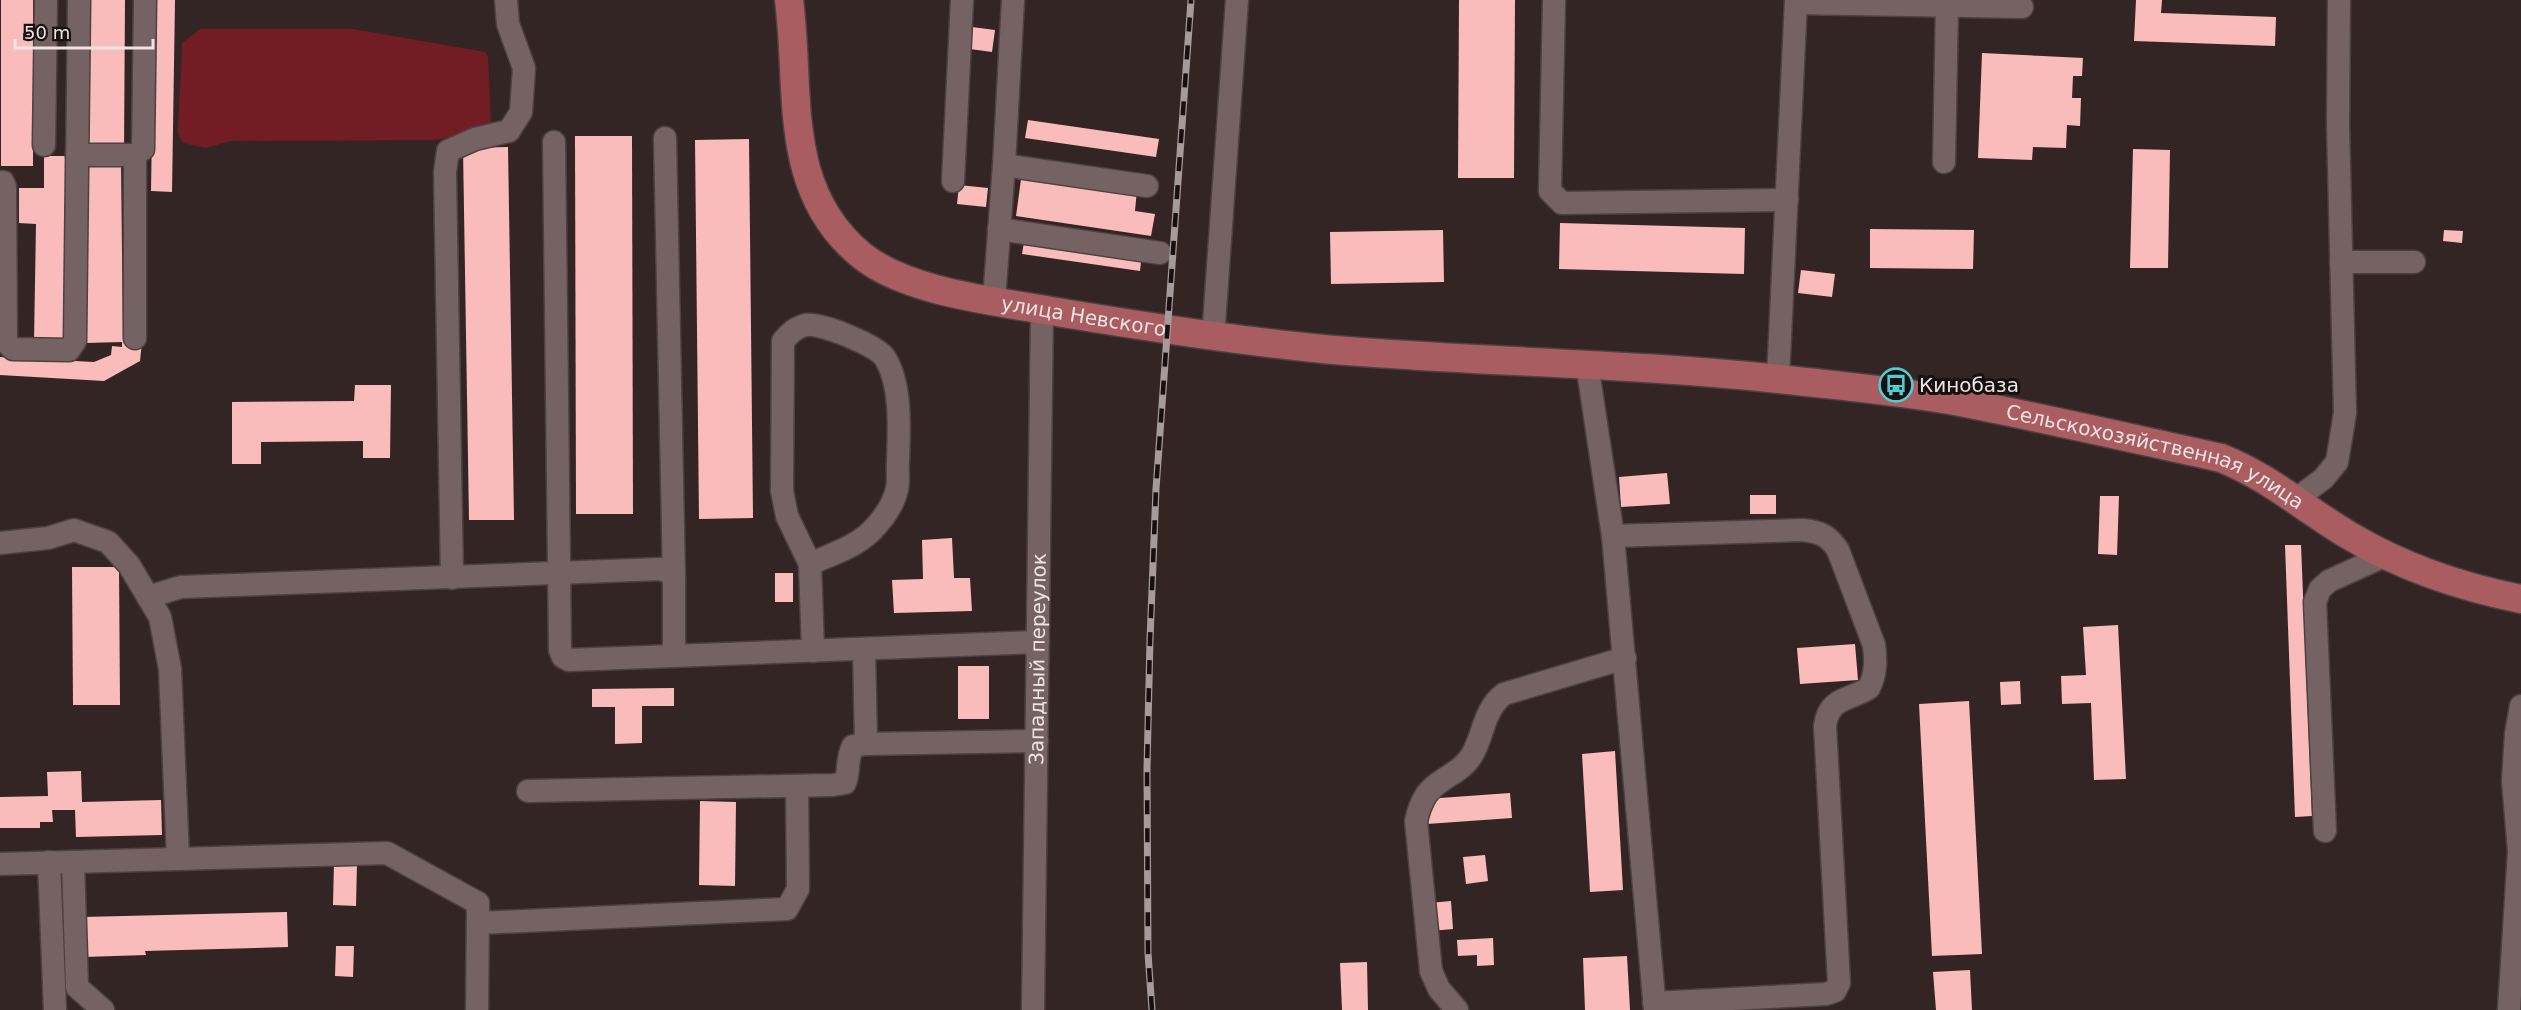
<svg xmlns="http://www.w3.org/2000/svg" width="2521" height="1010" font-family="'DejaVu Sans',sans-serif">
<rect width="100%" height="100%" fill="#342525"/>
<path fill="#721c24" d="M200,29H353L485,52L488,57L491,125L484,133L433,140L230,141L206,148L183,143L178,133L182,43Z"/>
<g fill="#f9bcba">
<rect x="1" y="0" width="32" height="166"/>
<path d="M86,0H125L124,150L86,149Z"/>
<path d="M154,0H175L172,192L151,191Z"/>
<path d="M1459,0H1515L1514,178H1458Z"/>
<path d="M2136,0H2162L2161,13L2276,17L2275,46L2134,41Z"/>
<path d="M972,27L995,30L992,52L970,49Z"/>
<path d="M1982,53L2083,58L2082,76H2073L2072,98H2081L2080,126L2067,125L2066,148L2033,147L2032,160L1978,158Z"/>
<path d="M1028,120L1159,139L1156,157L1025,138Z"/>
<path d="M575,136H632L633,514H576Z"/>
<path d="M749,139L753,518L699,519L695,140Z"/>
<path d="M508,147L514,520H469L463,148Z"/>
<path d="M2133,149L2170,150L2168,268H2130Z"/>
<path d="M44,156H66V342H34L36,224L19,223V188H44Z"/>
<path d="M84,163H121L123,340L142,342L140,361L104,381L0,375V357L94,362L111,355L112,346L122,347V342L85,343Z"/>
<path d="M1022,172L1137,189L1135,211L1155,214L1151,236L1016,216Z"/>
<path d="M959,185L988,188L986,207L957,204Z"/>
<path d="M1560,223L1745,228L1744,274L1559,269Z"/>
<path d="M1870,229L1974,230L1973,269L1870,268Z"/>
<path d="M1443,230L1444,282L1331,284L1330,232Z"/>
<path d="M2444,230L2463,231L2462,243L2443,241Z"/>
<path d="M1025,236L1142,253L1140,271L1022,254Z"/>
<path d="M1801,270L1835,274L1832,297L1798,293Z"/>
<path d="M355,385H391L390,458H363V441L261,442V464H232V402L354,401Z"/>
<path d="M1667,473L1670,504L1621,507L1619,477Z"/>
<rect x="1750" y="495" width="26" height="19"/>
<path d="M2100,496H2119L2117,555L2098,554Z"/>
<path d="M952,538L954,578H970L972,611L894,613L892,580L923,579L922,540Z"/>
<path d="M2285,545H2301L2312,816L2295,817Z"/>
<path d="M72,567H119L120,705H73Z"/>
<rect x="775" y="573" width="18" height="29"/>
<path d="M2118,625L2126,779L2094,780L2091,703L2062,704L2061,676L2086,675L2083,627Z"/>
<path d="M1855,644L1858,680L1800,684L1797,648Z"/>
<rect x="958" y="666" width="31" height="53"/>
<path d="M2020,681L2021,704L2001,705L2000,682Z"/>
<path d="M674,688V706H642V743L615,744V707H592V689Z"/>
<path d="M1969,701L1982,954L1932,956L1919,704Z"/>
<path d="M1615,751L1623,890L1590,892L1582,754Z"/>
<path d="M81,771L82,802L161,800L162,835L76,837L75,810H52L53,822H40V828H0V797L48,796L47,772Z"/>
<path d="M1510,793L1512,818L1427,824L1426,799Z"/>
<path d="M700,801L736,802L735,886L699,885Z"/>
<path d="M1485,855L1488,881L1466,884L1463,857Z"/>
<path d="M334,862L357,863L356,906L333,905Z"/>
<path d="M1451,901L1453,929L1431,931L1429,903Z"/>
<path d="M287,912L288,947L145,951L146,955L84,957L83,917Z"/>
<path d="M1493,938L1494,965L1477,966V955L1458,956L1457,940Z"/>
<path d="M336,946H354L353,977L335,976Z"/>
<path d="M1627,956L1630,1010H1585L1583,958Z"/>
<path d="M1367,962L1368,1010H1342L1340,963Z"/>
<path d="M1970,970L1972,1010H1936L1933,972Z"/>
</g>
<g fill="none" stroke-linecap="round" stroke-linejoin="round">
<g stroke="#4e4141" stroke-width="25">
<g id="minor">
<path d="M1554,0L1550,191L1562,203L1787,200"/>
<path d="M1796,3L2022,7"/>
<path d="M665,138L674,578"/>
<path d="M554,142L560,650L563,657L569,660L1038,642"/>
<path d="M44,145L46,0"/>
<path d="M77,155H135L143,149L145,0"/>
<path d="M1944,162L1947,6"/>
<path d="M1004,165L1147,186"/>
<path d="M953,181L962,0"/>
<path d="M0,182H3L5,187L6,342L13,349L69,350L75,341L79,0"/>
<path d="M999,229L1160,253"/>
<path d="M2341,262H2414"/>
<path d="M994,300L1004,165L1013,0"/>
<path d="M135,338V155"/>
<path d="M1213,338L1237,0"/>
<path d="M1587,364L1613,536L1655,1010"/>
<path d="M1778,379L1796,0"/>
<path d="M2296,499L2323,479L2337,462L2345,413L2338,125L2339,0"/>
<path d="M1613,536L1803,530C1820,532 1828,535 1838,550L1874,645C1876,661 1876,674 1869,688C1848,701 1829,697 1825,726L1839,983L1835,991L1826,994L1654,1003"/>
<path d="M0,543L48,538L74,530L108,542L129,565L160,617L170,669L178,858"/>
<path d="M810,564L787,516L782,491L783,341C790,333 796,327 806,325C821,323 877,345 885,358C902,385 899,430 898,462C897,470 899,481 897,489C894,502 885,516 877,525C860,546 834,553 810,564L813,651"/>
<path d="M452,578L445,172L448,151L475,139L509,131L521,112L524,68L508,24L506,0"/>
<path d="M148,597L181,587L661,569L670,573L674,578V656"/>
<path d="M864,649L866,744"/>
<path d="M528,791L833,785L845,783C850,769 846,760 853,746L866,744L1037,741"/>
<path d="M2325,831L2315,602L2320,589L2329,581L2384,556"/>
<path d="M49,862L55,1010"/>
<path d="M73,862L77,987L103,1010"/>
<path d="M0,864L387,853L478,903L477,1010"/>
<path d="M478,923L787,909L798,889L797,786"/>
<path id="s1" d="M1033,1010L1042,309"/>
<path d="M1457,1010L1439,989L1431,971L1416,821C1418,812 1421,803 1426,795C1438,778 1461,774 1472,755C1484,735 1483,710 1504,694L1625,658"/>
<path d="M2509,1010L2519,851L2513,781L2516,734L2521,706"/>
</g>
</g>
<g stroke="#4e4141" stroke-width="31">
<g id="major">
<path id="s2" d="M789,0C801,91 781,189 861,255C906,292 995,301 1051,311C1141,326 1231,340 1323,349C1474,362 1627,363 1779,379C1839,386 1901,391 1960,402C2048,419 2134,439 2221,458C2269,477 2306,510 2350,536C2402,567 2461,587 2521,599"/>
</g>
</g>
<use href="#minor" stroke="#756363" stroke-width="22"/>
<use href="#major" stroke="#a95d60" stroke-width="28"/>
<g stroke="#a79a9a" stroke-width="7">
<path id="rail" d="M1152,1010L1148,953L1147,769L1150,640L1156,489L1191,0"/>
</g>
<use href="#rail" stroke="#171010" stroke-width="4.5" stroke-dasharray="14" stroke-linecap="butt"/>
</g>
<defs>
<g id="bus-ring" transform="scale(1.725)"><circle r="9.5" fill="#171010" stroke="#51ccd3" stroke-width="1.5"/><path d="M-5-6H5V4H4V6H2V4H-2V6H-4V4H-5ZM-3.5-4V0h7V-4ZM-3.5 1.2v1.5H-2V1.2ZM2 1.2v1.5H3.5V1.2Z" fill="#51ccd3"/></g>
</defs>
<g fill-rule="evenodd">
<use href="#bus-ring" x="1896" y="385"/>
</g>
<g text-anchor="middle" dominant-baseline="central" stroke-width="6" stroke-linejoin="round" paint-order="stroke">
<g font-size="20" fill="#efe4e4" stroke="#171010">
<text stroke="none"><textPath href="#s2" startOffset="507">улица Невского</textPath></text>
<text stroke="none"><textPath href="#s2" startOffset="1592">Сельскохозяйственная улица</textPath></text>
<text stroke="none"><textPath href="#s1" startOffset="351">Западный переулок</textPath></text>
</g>
<g font-size="20" fill="#efe4e4" stroke="#171010" text-anchor="start">
<text x="1919" y="385">Кинобаза</text>
</g>
</g>
<path d="M15 39v9h138v-9" fill="none" stroke="#efe4e4" stroke-width="3"/>
<text x="24" y="39" font-size="18" fill="#efe4e4" stroke="#171010" stroke-width="4.5" paint-order="stroke">50 m</text>
</svg>
